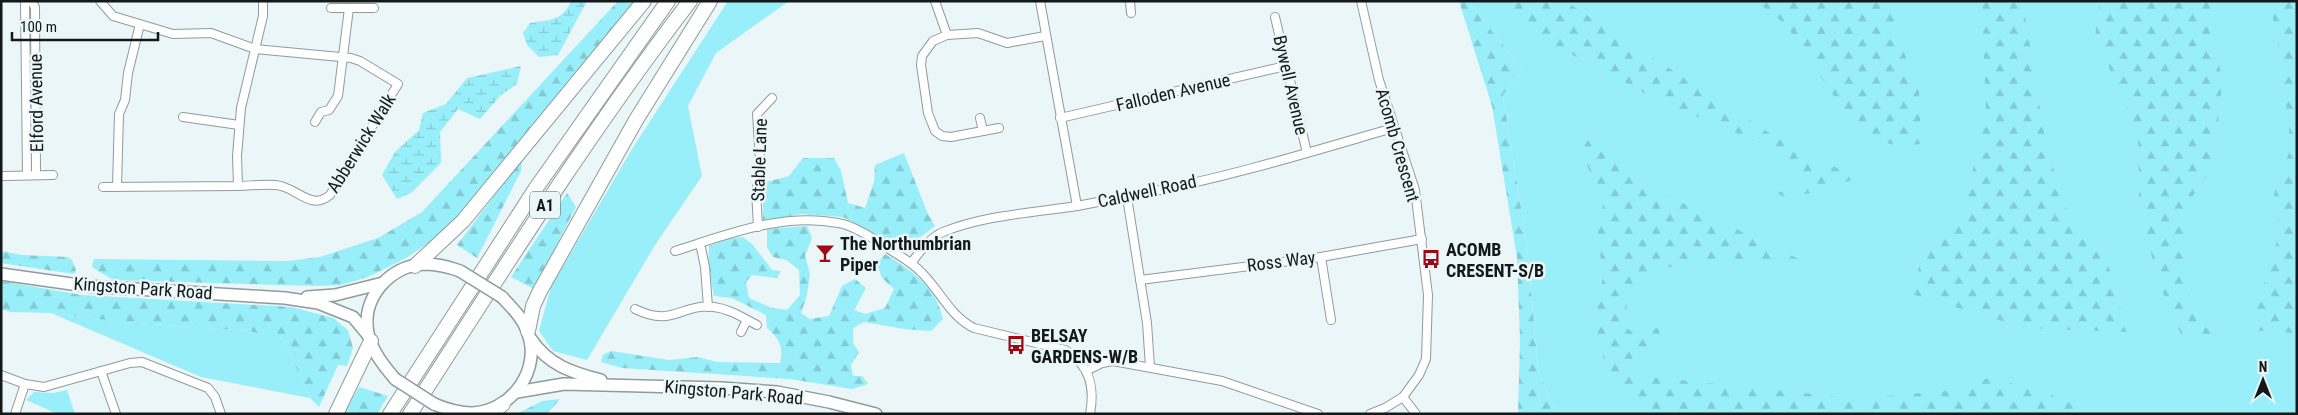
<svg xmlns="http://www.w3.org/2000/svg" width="2298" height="415" font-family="'Roboto Condensed',sans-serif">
<defs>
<pattern id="forest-firs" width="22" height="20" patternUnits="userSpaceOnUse" patternTransform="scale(1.25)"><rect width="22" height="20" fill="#98eef9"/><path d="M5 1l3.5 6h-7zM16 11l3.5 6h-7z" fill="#82cbd5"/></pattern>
<pattern id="wetland-marsh" width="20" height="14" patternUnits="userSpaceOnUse" patternTransform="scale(1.25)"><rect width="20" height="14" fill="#98eef9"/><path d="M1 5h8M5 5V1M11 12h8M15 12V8" fill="none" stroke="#82cbd5"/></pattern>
</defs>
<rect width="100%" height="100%" fill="#eaf6f8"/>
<g fill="#98eef9">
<path d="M728,1H789L716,53L688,106L702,176L655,245L587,360L553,351L539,331L551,287L632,149Z"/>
<path d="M1468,1H2297V414H1556L1538,369L1527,245L1503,95L1523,70Z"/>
<path d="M51,313L123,322L249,331L283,339L310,398L201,377Z"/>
<path d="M67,390L75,414H58L26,400L34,392L53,393Z"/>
</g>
<g fill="url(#forest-firs)">
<path d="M618,1H638L471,203L437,237L408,257L368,277L341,285L316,286L113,280L92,267L94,259L288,261L320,257L378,238L422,212Z"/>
<path d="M1459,1H1468L1523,70L1503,95L1527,245L1538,369L1556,414H1518L1520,340L1517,257L1492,106Z"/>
<path d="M1501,1H1565L1780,140L1858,178L1820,191L1784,198L1778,193L1805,181L1762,144L1656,99L1533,34L1504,6Z"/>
<path d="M1756,1H1894L1895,24L1908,64L1919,87L1921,144L1899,146L1883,142L1844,111L1785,24Z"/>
<path d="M1982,1H2023L2043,128L2062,203L2105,254L2127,332L2026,328L1911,294L1924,250L1933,234L1948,236L1961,220L1986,113Z"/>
<path d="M2100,1H2209L2222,82L2214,167L2192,197L2183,255L2191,307L2215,339L2181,334L2157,279L2139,198L2138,132L2095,36Z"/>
<path d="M2274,1H2297V333L2249,330L2280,232L2274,194L2291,147L2281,60L2271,8Z"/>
<path d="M1588,140L1641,183L1805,262L1758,263L1700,259L1637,276L1627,295L1626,328L1632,332L1658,328L1661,338L1631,355L1641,376L1851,398L1878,396L1880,414H1658L1627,398L1608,376L1593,315L1603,278L1597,224L1604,203L1581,152Z"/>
<path d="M904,153L927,212L935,226L904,249L843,217L801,214L763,222V183L789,176L803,158H834L841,171L848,203L865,208L874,182L875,165Z"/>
<path d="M522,159L521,171L477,258L457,245Z"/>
<path d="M567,193L576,207L534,289L511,277Z"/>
<path d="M807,226L812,238L805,256L810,274L807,295L801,313L810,319L829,316L842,286L855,279L866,288L854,310L865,314L885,308L894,289L882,278L877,264L885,254C913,272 935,285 943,319L931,331L904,329L864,322L853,328V343L859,352L851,365L853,376H862L868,384L852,389L790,379L622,368L601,362L603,355L611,351L669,360L698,357L717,362L780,363C784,347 779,338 767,328L766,315L732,298L714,296L708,266L709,246L728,238L743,237L753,245L772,270L781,271L777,278L752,275L746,282L749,298L772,308L787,310L800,295L799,270L786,260L773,257L767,247V229Z"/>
<path d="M1,251L22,255L68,257L72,260L76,270L74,274L1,263Z"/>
<path d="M1,281L82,295L292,307L333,318L348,330L353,348L347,366L338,365L319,407L310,398L283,339L249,331L123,322L51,313L10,312L1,309Z"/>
<path d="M1989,378L2043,391L2095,414H1888L1886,396L1944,391Z"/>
<path d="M359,387L388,396L377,414H344Z"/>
<path d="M560,399L547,414H517L542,401Z"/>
</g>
<g fill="url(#wetland-marsh)">
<path d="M571,1H587L558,55L539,57L527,45L523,33L530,23C549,20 563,21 571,1Z"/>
<path d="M521,66L517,84L501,95L480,119L458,109L440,132L441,163L411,193L397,199L382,175L395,152L419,130L423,113L446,104L467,78Z"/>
</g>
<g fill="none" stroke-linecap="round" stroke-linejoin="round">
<g stroke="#8f9b9c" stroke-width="10">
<g id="street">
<path d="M25,1L27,175"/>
<path d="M31,1L35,7L36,175"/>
<path d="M100,1L113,16L173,34L211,33L255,49L351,58L360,61L398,84L330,195C312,210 300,191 281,186C268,183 251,186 238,186"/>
<path d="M935,1L947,35"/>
<path d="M1040,1L1077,206"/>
<path d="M1130,1L1131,13"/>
<path d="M1361,1L1379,80L1415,190L1428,295L1426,359L1419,375L1403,397L1385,408L1370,414"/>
<path d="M331,8H374"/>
<path d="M1275,17L1307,153"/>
<path d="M183,117L239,125"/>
<path d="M980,118L983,131"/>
<path d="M1060,118L1286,66"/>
<path d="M315,122L321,112L329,110L338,96L349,8"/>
<path d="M999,128L951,137L942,136L935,131L928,113L921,65L922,56L933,41L947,35L978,33L1007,43L1045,36"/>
<path d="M4,176L53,175"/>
<path d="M103,187L238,186L237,156L241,108L263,16V1"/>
<path d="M117,187L119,114L125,100L128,73L140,24"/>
<path d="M1127,197L1147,323L1150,367"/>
<path d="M758,227L756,190L761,174L757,114L772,98"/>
<path d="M700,243L705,267L708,307"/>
<path d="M675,251C726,235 783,212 838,223C853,225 876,240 889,249C900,256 913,263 922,273C941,292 950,316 974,328L1065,350C1090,365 1095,387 1090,414"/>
<path d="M1321,257L1331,320"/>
<path d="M911,263C920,252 929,238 943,232C985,215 1032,213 1077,206C1098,202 1119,198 1140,194C1226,178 1310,152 1393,128"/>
<path d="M1140,280L1321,257L1422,239"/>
<path d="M635,309C673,328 681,303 714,307C730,309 743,318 757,325"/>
<path d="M741,332L747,320"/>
<path d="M101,371L116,414"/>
<path d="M1086,371L1102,363L1113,361L1222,381L1318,414"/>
<path d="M1,375L25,384L44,387L130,363L142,362L208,388L215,397L221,414"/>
<path d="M1403,397L1416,414"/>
<path d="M15,414L25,384"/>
</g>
</g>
<g stroke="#8f9b9c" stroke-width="14">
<g id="secondary">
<path d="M1,274L86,286L285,298L318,303L353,317L368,335"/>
<path d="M307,297L335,295L383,283"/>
<path d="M531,339C548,365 573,373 601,380"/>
<path d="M395,379C384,366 371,350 368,333C361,298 390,265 425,264C437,264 449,267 460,271"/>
<path d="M517,392L564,384L721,388L777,392L829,402L876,414"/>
<path d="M434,404C446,409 458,413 472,413C511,412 543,369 527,331C522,317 512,308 502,297"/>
</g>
</g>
<g stroke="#8f9b9c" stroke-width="16">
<g id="highway">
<path d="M415,266L463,221L644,1"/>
<path d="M528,331L533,306L540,291L636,120L710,1"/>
<path d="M336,414L371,341"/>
<path d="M390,414L536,188L668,1"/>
<path d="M410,414C500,274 589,133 690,1"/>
<path d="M490,414L503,404"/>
</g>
</g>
<use href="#street" stroke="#fff" stroke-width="8"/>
<use href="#secondary" stroke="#fff" stroke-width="11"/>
<use href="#highway" stroke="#fff" stroke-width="14"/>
<g stroke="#8f9b9c" stroke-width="14" stroke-linecap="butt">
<g id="secondary-bridge">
<path d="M460,271L502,297"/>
<path d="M395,379L434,404"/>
</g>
</g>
<use href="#secondary-bridge" stroke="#fff" stroke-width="11"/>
</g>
<defs>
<g id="bar-bare" transform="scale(1.5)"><path d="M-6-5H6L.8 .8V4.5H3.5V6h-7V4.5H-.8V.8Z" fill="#a20814" stroke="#eaf6f8" stroke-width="2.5" paint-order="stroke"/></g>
<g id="bus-bare" transform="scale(1.5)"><path d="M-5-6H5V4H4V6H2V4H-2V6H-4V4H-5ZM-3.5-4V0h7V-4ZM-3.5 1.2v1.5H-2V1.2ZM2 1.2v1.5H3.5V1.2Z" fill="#a20814" stroke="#eaf6f8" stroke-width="2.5" paint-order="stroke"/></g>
</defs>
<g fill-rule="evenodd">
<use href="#bar-bare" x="825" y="253"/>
<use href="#bus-bare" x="1431" y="259"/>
<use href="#bus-bare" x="1016" y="345"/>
</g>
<g text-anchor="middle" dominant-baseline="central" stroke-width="5" stroke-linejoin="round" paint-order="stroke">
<rect fill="#eaf6f8" stroke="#545b5c" stroke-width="1" x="530" y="191.5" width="30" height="27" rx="4"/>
<g font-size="16" font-weight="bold" fill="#141819">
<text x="545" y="205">A1</text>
</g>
<g font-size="18" fill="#141819" stroke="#eaf6f8">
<text transform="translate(1291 85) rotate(77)">Bywell Avenue</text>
<text transform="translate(1173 92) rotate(-13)">Falloden Avenue</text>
<text transform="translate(36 103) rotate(-91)">Elford Avenue</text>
<text transform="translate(361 143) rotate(-58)">Abberwick Walk</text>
<text transform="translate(1398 145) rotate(74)">Acomb Crescent</text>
<text transform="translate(759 160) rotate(-88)">Stable Lane</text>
<text transform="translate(1147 191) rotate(-12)">Caldwell Road</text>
<text transform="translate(1281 261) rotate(-7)">Ross Way</text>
<text transform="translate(143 288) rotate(4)">Kingston Park Road</text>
<text transform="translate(734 392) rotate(5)">Kingston Park Road</text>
</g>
<g font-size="18" font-weight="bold" fill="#141819" stroke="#eaf6f8" text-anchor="start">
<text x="840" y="243">The Northumbrian<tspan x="840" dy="21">Piper</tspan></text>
<text x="1446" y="249">ACOMB<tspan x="1446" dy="21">CRESENT-S/B</tspan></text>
<text x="1031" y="335">BELSAY<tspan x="1031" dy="21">GARDENS-W/B</tspan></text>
</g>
</g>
<rect width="2298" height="415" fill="none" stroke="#141819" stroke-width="5"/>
<g transform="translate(2263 380)" stroke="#eaf6f8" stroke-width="4" paint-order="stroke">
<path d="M0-4L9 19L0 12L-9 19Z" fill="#141819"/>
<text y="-8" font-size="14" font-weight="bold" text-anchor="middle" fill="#141819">N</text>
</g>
<path d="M12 32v8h146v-8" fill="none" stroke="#141819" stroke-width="2.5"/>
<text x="20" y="32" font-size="15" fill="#141819" stroke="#eaf6f8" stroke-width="4" paint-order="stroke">100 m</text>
</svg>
